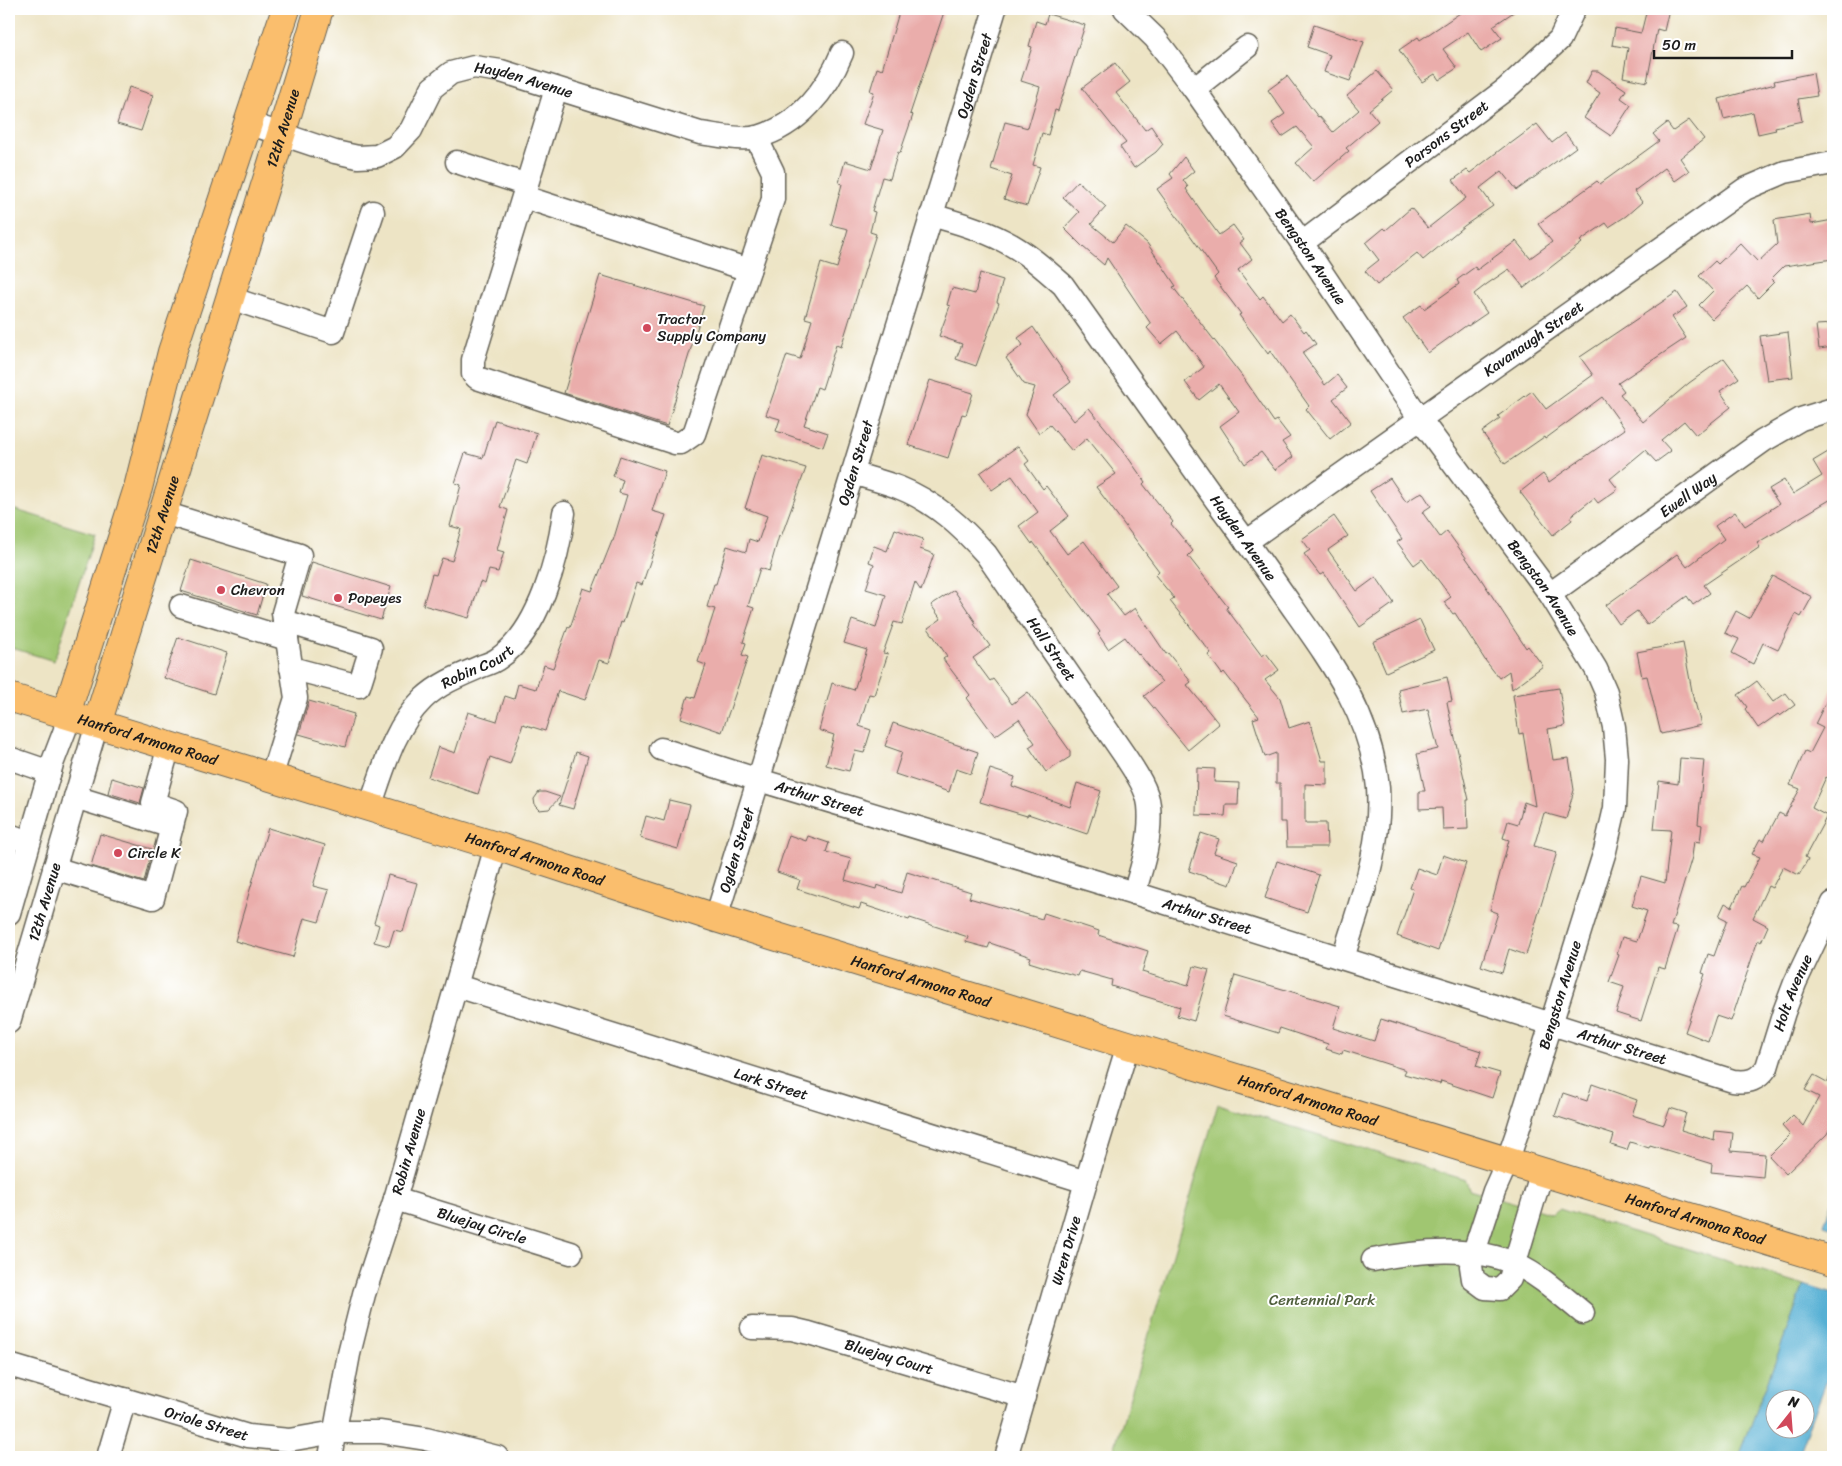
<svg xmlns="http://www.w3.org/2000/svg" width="1842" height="1466" font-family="Sriracha,sans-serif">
<rect width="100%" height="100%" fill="#fff"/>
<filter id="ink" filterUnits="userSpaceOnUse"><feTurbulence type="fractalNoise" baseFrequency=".02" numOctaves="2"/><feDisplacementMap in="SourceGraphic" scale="10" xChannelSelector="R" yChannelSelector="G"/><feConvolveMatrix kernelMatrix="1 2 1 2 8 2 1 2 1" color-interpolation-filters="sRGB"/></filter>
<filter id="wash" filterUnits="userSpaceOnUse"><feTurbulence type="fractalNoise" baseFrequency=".0096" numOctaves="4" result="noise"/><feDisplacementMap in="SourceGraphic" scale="20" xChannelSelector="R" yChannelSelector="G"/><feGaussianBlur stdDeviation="1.12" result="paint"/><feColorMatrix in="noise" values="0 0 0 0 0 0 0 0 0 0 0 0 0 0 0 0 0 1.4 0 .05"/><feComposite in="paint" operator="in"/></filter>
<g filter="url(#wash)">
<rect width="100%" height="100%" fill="#ede4c5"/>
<g fill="#a0c671" stroke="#5e7146">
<path d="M9,508L95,534L54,661L9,647Z"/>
<path d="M1218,1104L1466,1180L1469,1189L1552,1214L1559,1209L1804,1285L1739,1457H1112Z"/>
</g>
<g fill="#57b0d4" stroke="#3a6678" fill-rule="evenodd">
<path d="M1833,1197V1228L1824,1225Z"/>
<path d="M1804,1285L1833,1294V1364L1798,1457H1739ZM1774,1398H1804V1428H1774Z"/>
</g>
<g id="blocks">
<g fill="#eaadab">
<path d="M900,9H945L910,114L913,115L900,153L898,152L890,179L882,177L872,211L875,212L870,232L876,234L841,347L836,345L822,389L817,387L804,425L828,433L823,447L776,431L780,419L766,415L787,355L800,359L812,320L805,318L821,263L837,268L848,229L831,225L842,184L839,183L845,161L871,169L883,130L863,124L874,92L870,91L877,68L882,70Z"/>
<path d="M1466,9H1518L1493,26L1502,38L1481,52L1468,32L1443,49L1457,68L1439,80L1435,74L1422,82L1399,50L1418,37L1420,40Z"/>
<path d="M1647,9H1669L1664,31L1657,29L1647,82L1623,77L1628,48L1612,45L1615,28L1641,33Z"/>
<path d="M1048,14L1085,25L1058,111L1055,110L1048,135L1042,133L1033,165L1040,167L1027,206L1004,199L1012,176L991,169L1005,122L1028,128L1040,87L1021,81L1032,47L1029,46L1036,21L1045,24Z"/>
<path d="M1314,25L1364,42L1350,81L1324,72L1330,55L1307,47Z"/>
<path d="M1115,63L1130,82L1116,93L1145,130L1151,126L1163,144L1156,152L1134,168L1120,147L1126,143L1082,88Z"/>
<path d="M1377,71L1393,90L1369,110L1378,121L1346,148L1349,151L1313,182L1296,163L1314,147L1297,127L1282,137L1272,123L1285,114L1268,90L1287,76L1318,117L1319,116L1333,132L1359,110L1347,96Z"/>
<path d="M1592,71H1598L1626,90L1621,98L1631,105L1611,136L1584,118L1600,93L1586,83Z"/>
<path d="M1813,73L1817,96L1798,99L1802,121L1775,127L1776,130L1758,134L1753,112L1724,119L1719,99L1775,84L1774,81Z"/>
<path d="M129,87L153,95L141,131L117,124Z"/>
<path d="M1689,120L1704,139L1680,158L1689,171L1675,181L1665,168L1634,191L1642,202L1626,216L1609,227L1606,223L1580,241L1582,243L1524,288L1509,269L1487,284L1474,294L1487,313L1468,326L1467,325L1428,353L1403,318L1421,305L1424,309L1459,284L1457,280L1475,267L1477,270L1516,241L1530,258L1552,242L1538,224L1597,181L1600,184L1659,141L1653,134L1667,123L1673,131Z"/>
<path d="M1537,124L1552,143L1565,133L1576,147L1517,190L1502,171L1480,188L1493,206L1464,226L1423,260L1417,253L1377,285L1365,271L1379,260L1366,243L1384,228L1386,230L1411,208L1428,228L1466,198L1453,180L1467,170L1470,173L1509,143L1510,144Z"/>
<path d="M1184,157L1194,171L1183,180L1188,187L1186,189L1202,212L1219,235L1233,225L1244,240L1240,243L1252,259L1238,270L1260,299L1263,296L1282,321L1290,314L1304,332L1306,330L1316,344L1302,353L1325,385L1337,375L1347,388L1333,399L1351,422L1330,439L1306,409L1309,406L1270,351L1268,354L1239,315L1241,314L1214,278L1218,274L1157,189L1173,178L1170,174Z"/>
<path d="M1078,181L1106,207L1091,224L1113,242L1126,226L1147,243L1176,286L1173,287L1245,380L1274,422L1277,420L1290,437L1282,442L1293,457L1275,470L1261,452L1245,464L1220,426L1239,412L1219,384L1199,400L1185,382L1204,367L1195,354L1177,331L1161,344L1147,328L1151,324L1107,258L1104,265L1083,247L1064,228L1079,212L1063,197Z"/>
<path d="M1810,214L1811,224L1833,220V259L1784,266L1771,279L1774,282L1758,298L1747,286L1712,319L1699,305L1713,291L1699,276L1715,261L1718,264L1740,243L1758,262L1777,244L1774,220Z"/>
<path d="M980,273L1003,280L997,302L999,303L976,366L956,359L962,344L939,336L950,306L947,305L952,288L975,294Z"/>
<path d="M600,275L704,306L667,426L564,393Z"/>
<path d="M1677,292L1687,307L1672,317L1686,338L1618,383L1624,391L1620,394L1643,422L1689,383L1724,358L1739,378L1720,391L1731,407L1696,435L1684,421L1661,440L1671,451L1656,462L1645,450L1610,479L1618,489L1598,503L1594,498L1570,517L1572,520L1553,535L1520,492L1543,474L1549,482L1625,429L1602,397L1545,439L1544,437L1505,464L1482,432L1500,419L1498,416L1532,391L1546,409L1593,375L1580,357Z"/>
<path d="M1833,324V347L1819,349L1816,325Z"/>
<path d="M1033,327L1071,382L1054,395L1074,421L1089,408L1120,446L1145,482L1143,484L1173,522L1171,524L1193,551L1188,556L1228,607L1226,608L1262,656L1266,653L1279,670L1265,680L1280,698L1289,728L1310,721L1322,761H1327V785L1305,784V823H1326L1327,847H1287L1286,822H1280V783H1276V753L1265,757L1253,719L1259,717L1224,672L1222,674L1208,655L1211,653L1170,601L1174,598L1155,575L1159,571L1096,487L1116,474L1087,438L1072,451L1050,425L1039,433L1026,414L1035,387L1024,384L1006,358L1023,345L1018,338Z"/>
<path d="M1788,332L1793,377L1767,380L1760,336Z"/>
<path d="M930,380L973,393L966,415L962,414L948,458L908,445Z"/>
<path d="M495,420L537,433L527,464L516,460L500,507L508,510L497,550L504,552L498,572L489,570L485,584L480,582L469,618L423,605L432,574L436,575L442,558L452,561L461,529L450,526L461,485L455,483L465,453L483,458Z"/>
<path d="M1018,446L1029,461L1025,464L1043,489L1046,486L1069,516L1050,531L1067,554L1084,541L1117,586L1107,594L1124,616L1135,608L1166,654L1168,653L1191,682L1187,685L1219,724L1188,750L1144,696L1162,682L1139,654L1138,655L1125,637L1108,649L1098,634L1100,632L1033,542L1032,544L1019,526L1038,512L1012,476L992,490L980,473Z"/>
<path d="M1833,449V498L1757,543L1760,547L1704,585L1710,593L1693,605L1687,596L1647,625L1637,611L1619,624L1606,605L1677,554L1687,567L1724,539L1715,526L1735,512L1745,526L1779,504L1769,489L1784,480L1793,494L1822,476L1813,461Z"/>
<path d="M762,455L806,468L781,537L779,536L769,571L760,568L748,606L754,608L743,642L746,643L742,655L748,657L722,732L681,718L688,696L695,698L706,665L698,662L715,609L707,607L714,584H716L727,546L746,552L749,539L758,542L767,516L745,508Z"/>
<path d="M620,456L665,471L652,511L666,515L642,585L636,583L623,623L621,622L609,663L599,660L585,700L558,691L545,731L523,724L510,764L490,757L478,794L428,777L438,747L455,753L468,712L497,721L505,696L514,699L518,684L536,689L544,665L553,668L568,627L570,628L583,588L592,591L612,541H613L627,495L619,493L623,480L613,476Z"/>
<path d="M1390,478L1406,502L1422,492L1431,506L1422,512L1440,537L1447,531L1479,576L1526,648L1528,646L1543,666L1512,689L1509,671L1499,678L1485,660L1455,613L1453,614L1444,602L1451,597L1422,559L1414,565L1397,542L1402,539L1370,491Z"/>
<path d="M1334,516L1348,536L1328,550L1357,591L1376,577L1394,603L1360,627L1324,573L1320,575L1304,554L1310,550L1302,539Z"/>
<path d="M895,529L923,539L920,549L934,554L921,591L915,582L902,624L894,622L883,653L888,654L874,695L869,694L859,726L871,730L864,753L855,751L849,771L826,765L834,735L819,730L832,683L854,690L867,650L844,643L852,620L876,628L886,595L866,589L874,564L869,562L874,546L887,551Z"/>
<path d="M191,560L266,584L257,615L181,591Z"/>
<path d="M312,562L391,587L381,620L302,596Z"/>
<path d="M1773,576L1812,597L1801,617L1796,614L1778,650L1763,643L1753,664L1732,653L1739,639L1725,633L1736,611L1749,618Z"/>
<path d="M954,590L976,623L974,624L990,646L973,658L990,681L993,679L1012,704L1028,692L1070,751V757L1046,772L1029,747L1035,743L1019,719L995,736L967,698L970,695L943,659L947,656L928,628L941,619L931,605Z"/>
<path d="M1420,620L1434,650L1386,672L1373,642Z"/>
<path d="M178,637L227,653L214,694L164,678Z"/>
<path d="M1683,643L1694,702H1695L1701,725L1661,734L1647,676L1642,677L1637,652Z"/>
<path d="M1447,677L1452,701L1447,702L1450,717L1469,800H1467L1468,829L1443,830L1442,808L1419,809V791H1425L1417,754L1438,749L1428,709L1403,714L1398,689Z"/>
<path d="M1757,681L1773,702L1786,693L1795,705L1780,716L1778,714L1758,728L1745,709L1747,707L1738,695Z"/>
<path d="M1559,688L1565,726L1548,729L1553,760L1569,758L1574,790L1566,819L1544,813L1534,846L1557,852L1526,955L1509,949L1502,973L1481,966L1498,913L1490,910L1509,840L1503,838L1508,821L1518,824L1524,802L1535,806L1523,733L1519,734L1513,695Z"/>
<path d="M1833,688V781L1826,777L1812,808L1827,816L1805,857L1808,859L1799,875L1783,867L1772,888L1768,886L1753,918L1768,926L1761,942L1758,940L1731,1021L1716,1016L1708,1041L1685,1032L1705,974L1702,973L1708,954L1714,956L1727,920L1719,916L1725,903L1732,907L1742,886L1744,887L1760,857L1752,854L1760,839L1764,841L1779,813L1785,816L1800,789L1790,785L1805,751L1810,753L1823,728L1815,724Z"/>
<path d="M309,701L354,714L345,747L299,734Z"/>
<path d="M893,723L978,752L971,774L956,769L949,792L895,774L902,752L885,746Z"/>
<path d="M576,752L588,756L573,809L559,805Z"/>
<path d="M1680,758L1704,760L1698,824L1702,825L1700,842L1694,841L1692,857L1671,926L1678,927L1665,969L1658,967L1641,1021L1616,1013L1624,987L1609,982L1619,955L1617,954L1622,937L1637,941L1647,911L1632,906L1641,876L1665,883L1671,830L1654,829L1659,781L1678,784Z"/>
<path d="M1197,768L1215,769L1214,782L1239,783L1238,805H1226L1225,816L1196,815Z"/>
<path d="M990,769L1015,777L1012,786L1070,807L1077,783L1101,791L1087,834L1028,814L1027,816L980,802Z"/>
<path d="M112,778L144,788L140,803L108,793Z"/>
<path d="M539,792H545L560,797L549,809L539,810L535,806L534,799Z"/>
<path d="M669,800L690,805L678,849L640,838L646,816L664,821Z"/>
<path d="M268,828L325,845L313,886L329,890L319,922L304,918L293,957L235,941Z"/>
<path d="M1201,833L1219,839L1214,853L1238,861L1230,885L1189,871Z"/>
<path d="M100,834L152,849L144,882L91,866Z"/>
<path d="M789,835L806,841L808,836L829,843L826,852L851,859L845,880L876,889L877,885L901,893L907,872L971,892L969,898L1042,919L1044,913L1099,931L1098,935L1148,951L1142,972L1188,986L1194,966L1209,970L1194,1021L1177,1016L1180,1007L1111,986L1112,980L1080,971L1078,976L1051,969L1029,962L1031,957L990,943L988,948L966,942L968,937L910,918L909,920L861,904L859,909L797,889L800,880L777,872Z"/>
<path d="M1443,855L1466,863L1438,951L1397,936L1413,889L1410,888L1417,868L1437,875Z"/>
<path d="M1277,861L1319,875L1307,912L1265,898Z"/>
<path d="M388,875L417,883L403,932L394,930L389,946L374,942L379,925L374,923Z"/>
<path d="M1235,975L1340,1006L1333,1028L1374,1041L1381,1019L1481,1051L1476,1066L1500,1073L1492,1098L1441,1081L1440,1084L1404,1074L1406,1070L1343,1050L1342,1054L1326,1049L1328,1044L1280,1028L1278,1033L1223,1016Z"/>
<path d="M1833,1071V1122L1827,1134L1786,1174L1769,1156L1790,1135L1782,1126L1793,1115L1803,1126L1819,1097L1805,1090L1814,1075L1827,1082Z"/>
<path d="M1592,1084L1637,1100L1632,1115L1664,1125L1670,1108L1686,1113L1681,1130L1714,1140L1715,1131L1733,1133L1731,1151L1765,1154L1763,1177L1711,1172L1712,1164L1650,1145L1649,1148L1630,1142L1627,1150L1611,1145L1614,1135L1555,1116L1563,1093L1587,1101Z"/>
</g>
</g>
</g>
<g filter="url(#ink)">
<use href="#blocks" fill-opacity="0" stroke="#656257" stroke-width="1"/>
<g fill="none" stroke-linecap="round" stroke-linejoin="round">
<g stroke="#656257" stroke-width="25">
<g id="minor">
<path id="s1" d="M1125,9L1155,38L1194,89L1302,243L1420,419L1550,594L1596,669L1606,692L1614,727L1617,759L1615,808L1605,851L1518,1130L1507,1162L1494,1191L1474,1252L1471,1266L1473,1279L1485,1288L1500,1289L1510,1279L1542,1172"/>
<path d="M556,89L473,360V374L477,378L675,443H681L694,434L773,199V172L756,137"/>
<path d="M1194,89L1247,47"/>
<path id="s2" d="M248,123L335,152L358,157L377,156L395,147L411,130L432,88L451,73L474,67L501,71L700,133C717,135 741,141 758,137C798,126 827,90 842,53"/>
<path d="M457,162L527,185"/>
<path d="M524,197L749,270"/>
<path id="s3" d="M931,215C956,222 981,229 1004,241C1026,252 1045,269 1063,285C1116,360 1170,435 1223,510C1247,542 1270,575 1293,608C1332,663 1372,718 1378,788C1382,848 1360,902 1343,958"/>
<path id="s4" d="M1302,243L1506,89L1560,39L1574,9"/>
<path d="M230,298L333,332L373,212"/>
<path id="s5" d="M852,473C868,478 885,482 900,488C935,502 962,527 986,554L1125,756C1134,770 1147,788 1149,805C1152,835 1143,865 1134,893"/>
<path d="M164,513L300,555L283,613L296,698L271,778"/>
<path id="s6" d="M1246,542L1745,189L1785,172L1833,163"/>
<path id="s7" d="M1550,594L1763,441L1801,419L1833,409"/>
<path d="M181,606L287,639"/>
<path d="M284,621L371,648L359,686L291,668"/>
<path id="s8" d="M661,749L759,780L1134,893L1733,1081C1749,1083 1758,1080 1767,1067L1784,1012L1795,983L1833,903"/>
<path d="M9,758L50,772"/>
<path d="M75,797L172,827"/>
<path id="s9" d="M370,807C383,770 394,727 423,699C440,683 461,675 482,666C488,664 494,662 499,658C539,631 558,559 564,513"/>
<path d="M9,835L29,842"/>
<path d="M54,868L153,898L176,811L153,803L169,746"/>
<path d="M9,913L52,764L65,730L66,714"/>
<path id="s10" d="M716,918L995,9"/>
<path id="s11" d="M457,986L1086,1182"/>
<path id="s12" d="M9,1022L97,724"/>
<path id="s13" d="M395,1199L571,1253"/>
<path d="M1373,1260C1416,1251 1476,1245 1517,1265C1541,1276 1562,1296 1583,1313"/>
<path id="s14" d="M752,1328L792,1329L809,1333L1024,1397"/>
<path id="s15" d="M9,1365L248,1436L289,1440L335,1432H381L426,1439L497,1457"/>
<path d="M108,1457L125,1399"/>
<path id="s16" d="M330,1457L349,1354L364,1294L395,1199L496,846"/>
<path id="s17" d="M1006,1457L1086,1182L1128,1045"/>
</g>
</g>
<g stroke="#656257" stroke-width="30">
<g id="major">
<path id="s18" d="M9,697L496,846L716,918L1128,1045L1833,1261"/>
<path d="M66,714L138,488L172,352L286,9"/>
<path id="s19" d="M97,724L281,135L319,9"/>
</g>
</g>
<use href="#minor" stroke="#fff" stroke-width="22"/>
<use href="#major" stroke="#fabe6d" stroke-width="28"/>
</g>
</g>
<g fill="#d1495b" stroke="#fff" stroke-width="2">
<circle cx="647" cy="328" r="5"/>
<circle cx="221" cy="590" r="5"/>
<circle cx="338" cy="598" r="5"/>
<circle cx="118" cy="853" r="5"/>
</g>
<g text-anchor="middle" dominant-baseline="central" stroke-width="4" stroke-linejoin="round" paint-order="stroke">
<g font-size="15" fill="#1c1c1c" stroke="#fff">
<text stroke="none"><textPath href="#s10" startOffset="881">Ogden Street</textPath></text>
<text stroke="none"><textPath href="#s2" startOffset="324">Hayden Avenue</textPath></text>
<text stroke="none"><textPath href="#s19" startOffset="624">12th Avenue</textPath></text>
<text stroke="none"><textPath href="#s4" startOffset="181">Parsons Street</textPath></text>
<text stroke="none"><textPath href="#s1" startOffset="310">Bengston Avenue</textPath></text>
<text stroke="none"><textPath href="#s6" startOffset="352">Kavanaugh Street</textPath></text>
<text stroke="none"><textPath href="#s10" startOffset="476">Ogden Street</textPath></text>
<text stroke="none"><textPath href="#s7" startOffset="170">Ewell Way</textPath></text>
<text stroke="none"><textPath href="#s19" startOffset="219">12th Avenue</textPath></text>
<text stroke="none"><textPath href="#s3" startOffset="462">Hayden Avenue</textPath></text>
<text stroke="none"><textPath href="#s1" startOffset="715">Bengston Avenue</textPath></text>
<text stroke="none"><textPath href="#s5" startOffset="275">Hall Street</textPath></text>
<text stroke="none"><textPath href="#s9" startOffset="185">Robin Court</textPath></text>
<text stroke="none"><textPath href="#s18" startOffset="145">Hanford Armona Road</textPath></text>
<text stroke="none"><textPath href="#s8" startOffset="166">Arthur Street</textPath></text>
<text stroke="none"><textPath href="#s10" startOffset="71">Ogden Street</textPath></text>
<text stroke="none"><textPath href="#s18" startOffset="550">Hanford Armona Road</textPath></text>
<text stroke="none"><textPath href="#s12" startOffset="125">12th Avenue</textPath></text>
<text stroke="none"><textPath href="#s8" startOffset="571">Arthur Street</textPath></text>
<text stroke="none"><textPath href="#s18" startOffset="955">Hanford Armona Road</textPath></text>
<text stroke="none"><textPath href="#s8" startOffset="1240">Holt Avenue</textPath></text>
<text transform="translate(1560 995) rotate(-73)">Bengston Avenue</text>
<text stroke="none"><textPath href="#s8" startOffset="1006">Arthur Street</textPath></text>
<text stroke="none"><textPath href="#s11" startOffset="329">Lark Street</textPath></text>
<text stroke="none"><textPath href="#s18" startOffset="1360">Hanford Armona Road</textPath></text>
<text stroke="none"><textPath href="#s16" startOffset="316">Robin Avenue</textPath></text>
<text stroke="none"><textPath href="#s18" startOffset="1765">Hanford Armona Road</textPath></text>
<text stroke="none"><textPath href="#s13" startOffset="91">Bluejay Circle</textPath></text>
<text stroke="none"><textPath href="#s17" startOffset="215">Wren Drive</textPath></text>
<text stroke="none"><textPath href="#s14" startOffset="141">Bluejay Court</textPath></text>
<text stroke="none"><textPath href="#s15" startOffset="206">Oriole Street</textPath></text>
</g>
<g font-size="15" fill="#1c1c1c" stroke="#fff" text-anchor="start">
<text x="657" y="319">Tractor<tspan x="657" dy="17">Supply Company</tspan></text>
<text x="231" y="590">Chevron</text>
<text x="348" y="598">Popeyes</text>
<text x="128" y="853">Circle K</text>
</g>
<g font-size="15" fill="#51603e" stroke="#fff">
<text x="1322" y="1300">Centennial Park</text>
</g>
</g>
<rect width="1842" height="1466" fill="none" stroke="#fff" stroke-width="30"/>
<g transform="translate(1790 1414) rotate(17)"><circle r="24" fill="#ffffff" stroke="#a4a4a4"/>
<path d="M0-4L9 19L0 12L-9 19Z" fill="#d1495b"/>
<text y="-8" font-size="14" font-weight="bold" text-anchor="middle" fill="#1c1c1c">N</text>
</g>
<path d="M1654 50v8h138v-8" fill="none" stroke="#1c1c1c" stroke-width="2.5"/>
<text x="1662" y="50" font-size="15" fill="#1c1c1c" stroke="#ffffff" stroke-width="4" paint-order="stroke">50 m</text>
</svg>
